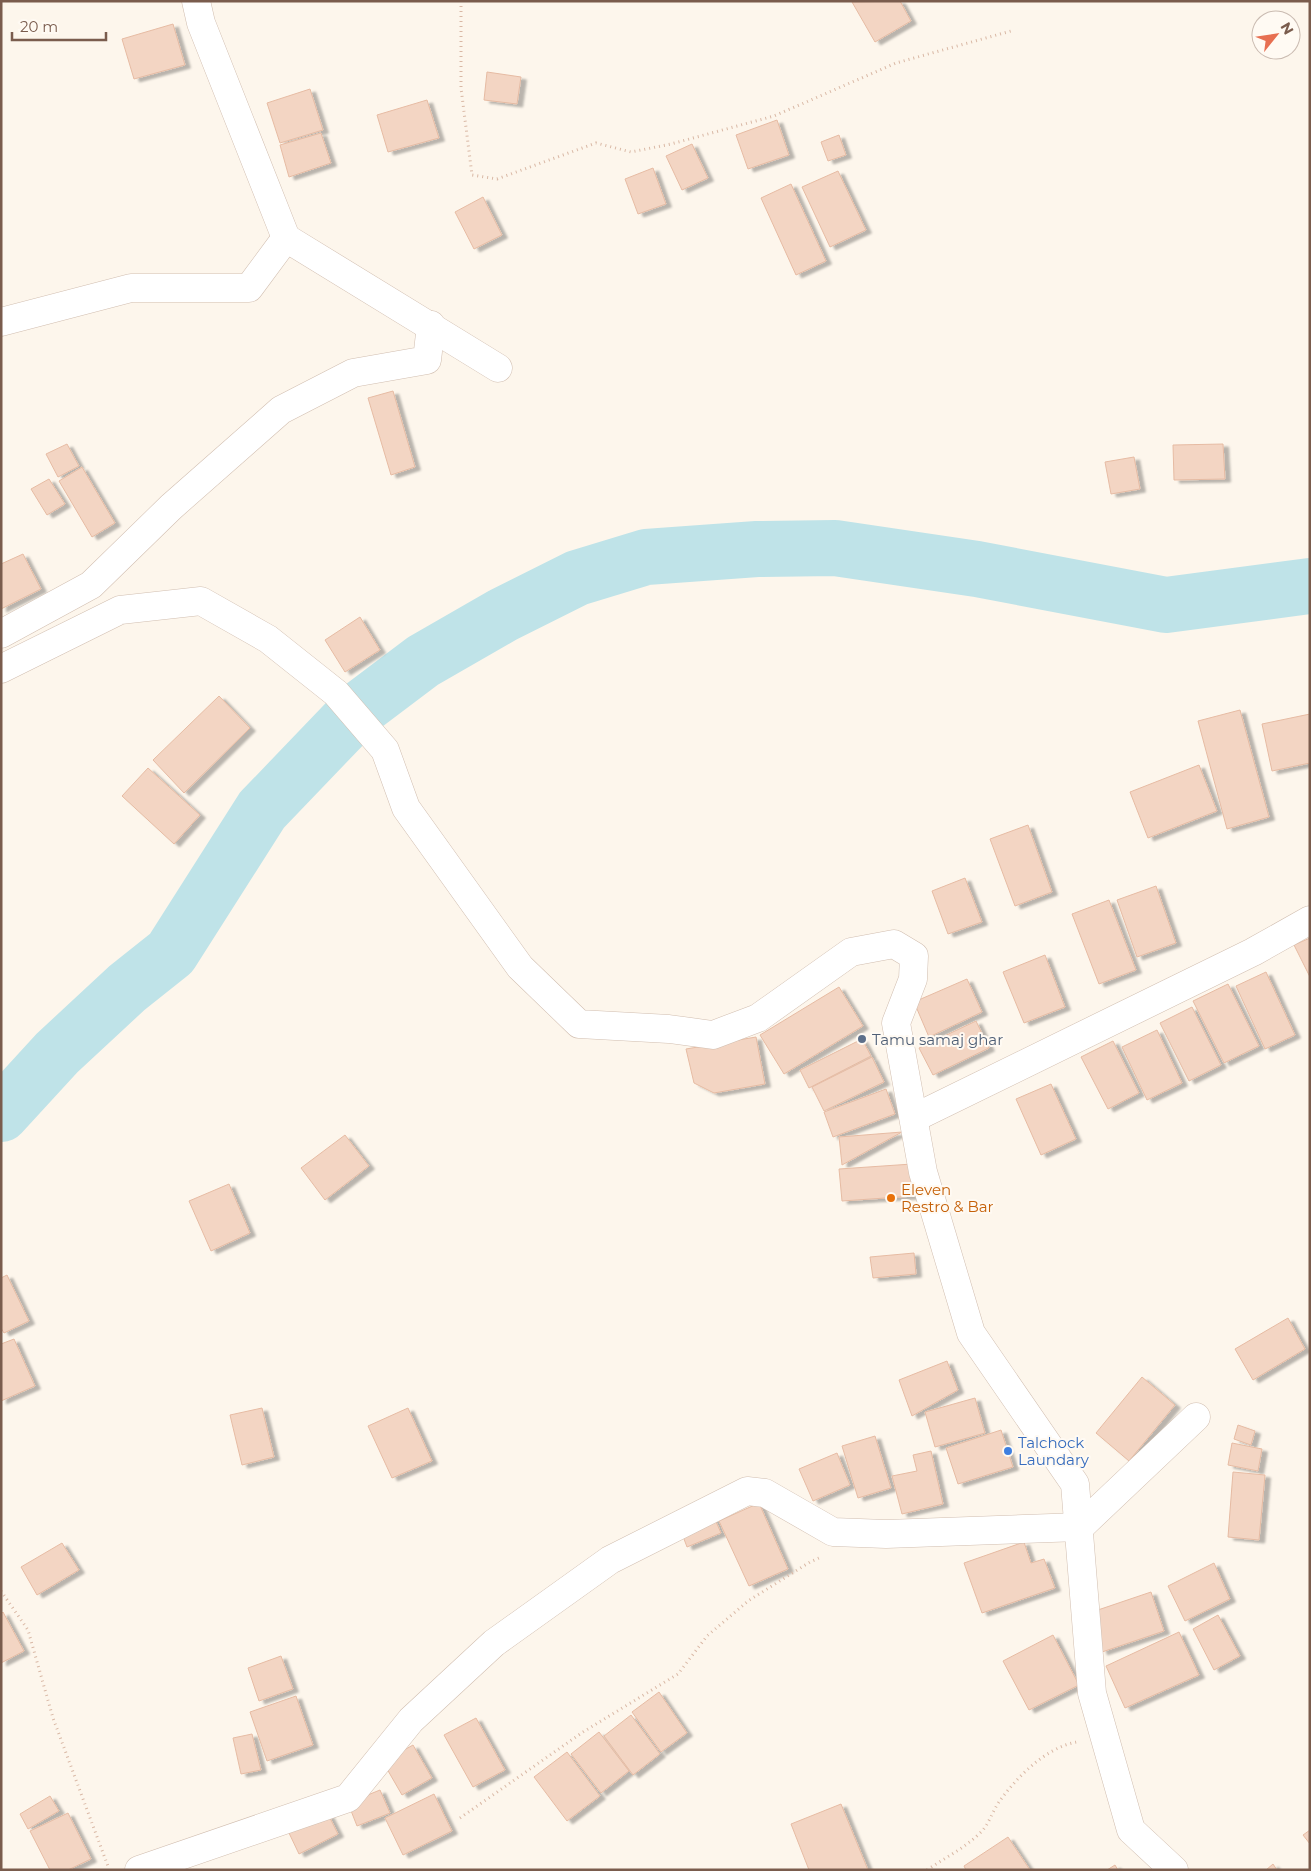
<svg xmlns="http://www.w3.org/2000/svg" width="1311" height="1871" font-family="Montserrat,sans-serif">
<defs>
<filter id="shadow"><feDropShadow dx="5.5" dy="3" stdDeviation="1" flood-color="#0004"/></filter>
</defs>
<rect width="100%" height="100%" fill="#fdf6ec"/>
<g fill="none" stroke-linecap="round" stroke-linejoin="round">
<path stroke="#bfe3e8" stroke-width="56" d="M1,1114L57,1053L127,988L171,953L262,810L358,710L423,661L503,615L577,578L646,557L757,549L835,548L977,569L1166,605L1310,586"/>
</g>
<g fill="#f3d5c3" stroke="#e6bba3" filter="url(#shadow)">
<path d="M900,1L911,21L875,42L852,2Z"/>
<path d="M173,24L185,65L134,79L122,39Z"/>
<path d="M487,72L521,77L517,104L484,100Z"/>
<path d="M310,89L323,130L280,143L267,103Z"/>
<path d="M427,100L439,138L388,152L377,115Z"/>
<path d="M777,120L789,155L748,169L736,135Z"/>
<path d="M321,133L331,163L289,177L280,145Z"/>
<path d="M839,135L846,155L828,161L821,142Z"/>
<path d="M692,144L708,178L682,190L666,156Z"/>
<path d="M653,168L666,204L638,214L625,179Z"/>
<path d="M838,171L866,230L830,247L802,187Z"/>
<path d="M791,184L826,261L796,275L761,198Z"/>
<path d="M483,197L502,235L474,249L455,212Z"/>
<path d="M393,391L415,467L391,475L368,398Z"/>
<path d="M67,444L79,466L58,477L46,454Z"/>
<path d="M1223,444L1225,479L1174,480L1173,445Z"/>
<path d="M1134,457L1140,489L1111,494L1105,462Z"/>
<path d="M82,467L115,523L92,537L59,481Z"/>
<path d="M49,479L65,504L47,515L31,489Z"/>
<path d="M23,554L41,589L1,609V564Z"/>
<path d="M360,617L380,650L345,672L325,640Z"/>
<path d="M219,696L250,728L184,793L153,760Z"/>
<path d="M1240,710L1269,817L1227,829L1198,721Z"/>
<path d="M1310,714V763L1272,771L1262,724Z"/>
<path d="M1199,765L1217,811L1148,838L1130,792Z"/>
<path d="M148,768L200,815L174,844L122,796Z"/>
<path d="M1028,825L1052,892L1015,906L990,839Z"/>
<path d="M965,878L982,922L948,934L932,891Z"/>
<path d="M1156,886L1176,943L1137,957L1117,900Z"/>
<path d="M1109,900L1136,970L1099,984L1072,914Z"/>
<path d="M1310,938V977L1294,945Z"/>
<path d="M1045,955L1065,1007L1024,1023L1003,972Z"/>
<path d="M1266,972L1295,1035L1265,1049L1236,986Z"/>
<path d="M967,979L982,1012L929,1037L914,1002Z"/>
<path d="M1228,984L1259,1046L1224,1063L1193,1001Z"/>
<path d="M839,987L863,1026L784,1074L760,1035Z"/>
<path d="M1192,1007L1221,1065L1189,1081L1160,1023Z"/>
<path d="M976,1021L989,1048L933,1075L919,1048Z"/>
<path d="M1157,1030L1182,1083L1147,1100L1122,1047Z"/>
<path d="M756,1037L765,1084L714,1093L694,1083L686,1049Z"/>
<path d="M862,1039L871,1056L809,1088L800,1070Z"/>
<path d="M1113,1041L1139,1093L1108,1109L1081,1057Z"/>
<path d="M872,1057L884,1082L824,1111L812,1087Z"/>
<path d="M1051,1084L1076,1139L1041,1155L1016,1099Z"/>
<path d="M886,1089L895,1114L833,1137L824,1112Z"/>
<path d="M902,1132L842,1165L839,1137Z"/>
<path d="M345,1135L369,1166L325,1200L301,1168Z"/>
<path d="M912,1164L914,1196L842,1201L839,1169Z"/>
<path d="M229,1184L250,1233L211,1251L189,1201Z"/>
<path d="M914,1253L916,1274L873,1278L870,1257Z"/>
<path d="M7,1275L29,1321L4,1333L1,1328V1278Z"/>
<path d="M1288,1318L1305,1349L1253,1380L1235,1349Z"/>
<path d="M14,1339L35,1386L1,1401V1344Z"/>
<path d="M947,1361L958,1390L912,1416L899,1380Z"/>
<path d="M1142,1377L1175,1405L1129,1461L1096,1433Z"/>
<path d="M975,1398L985,1433L935,1447L925,1412Z"/>
<path d="M262,1408L274,1457L242,1465L230,1415Z"/>
<path d="M408,1408L432,1461L392,1478L368,1426Z"/>
<path d="M1238,1425L1255,1431L1251,1445L1234,1439Z"/>
<path d="M1001,1430L1013,1467L958,1484L946,1448Z"/>
<path d="M875,1436L891,1488L858,1498L842,1446Z"/>
<path d="M1232,1443L1262,1449L1258,1471L1228,1465Z"/>
<path d="M931,1451L943,1504L902,1514L892,1476L917,1471L913,1455Z"/>
<path d="M837,1453L850,1485L813,1501L799,1469Z"/>
<path d="M1233,1472L1265,1475L1259,1540L1228,1537Z"/>
<path d="M759,1503L788,1569L749,1586L719,1521Z"/>
<path d="M714,1517L721,1533L687,1547L681,1531Z"/>
<path d="M1024,1542L1031,1563L1044,1559L1055,1588L982,1613L964,1563Z"/>
<path d="M62,1543L79,1570L37,1595L21,1567Z"/>
<path d="M1214,1563L1230,1599L1185,1621L1168,1586Z"/>
<path d="M1151,1592L1164,1631L1102,1652L1089,1613Z"/>
<path d="M3,1612L24,1651L1,1663V1614Z"/>
<path d="M1218,1615L1240,1656L1214,1670L1193,1629Z"/>
<path d="M1179,1632L1199,1675L1125,1708L1106,1666Z"/>
<path d="M1053,1635L1079,1685L1029,1710L1003,1661Z"/>
<path d="M281,1656L293,1689L259,1701L248,1668Z"/>
<path d="M659,1692L687,1733L661,1752L632,1712Z"/>
<path d="M296,1696L313,1745L267,1761L250,1712Z"/>
<path d="M631,1715L660,1754L633,1775L604,1736Z"/>
<path d="M476,1718L505,1770L473,1787L444,1735Z"/>
<path d="M599,1732L629,1771L601,1793L571,1754Z"/>
<path d="M252,1734L261,1770L241,1774L233,1738Z"/>
<path d="M413,1745L432,1778L402,1795L383,1762Z"/>
<path d="M567,1752L600,1796L567,1821L534,1777Z"/>
<path d="M380,1790L390,1813L357,1826L348,1803Z"/>
<path d="M434,1794L452,1831L403,1855L385,1818Z"/>
<path d="M50,1796L59,1811L28,1829L20,1814Z"/>
<path d="M841,1804L868,1870H809L791,1824Z"/>
<path d="M68,1813L91,1859L68,1870H50L30,1831Z"/>
<path d="M328,1814L338,1834L299,1854L289,1833Z"/>
<path d="M1310,1830V1844L1303,1835Z"/>
<path d="M1008,1837L1030,1870H966L964,1866Z"/>
<path d="M1273,1864L1277,1870H1266Z"/>
<path d="M1115,1865L1118,1870H1107Z"/>
</g>
<g fill="none" stroke-linecap="round" stroke-linejoin="round">
<g stroke="#d1beb0" stroke-width="29">
<g id="minor">
<path d="M196,1L201,23L286,238"/>
<path d="M1,322L131,288H249L286,238L498,368"/>
<path d="M1,634L91,585L171,507L281,410L353,373L427,360L431,325"/>
<path d="M1,669L120,610L201,601L268,639L336,693L385,750L406,808L520,967L579,1024L669,1029L713,1035L758,1018L851,952L894,944L914,956L913,979L896,1023L923,1172L971,1333L1075,1484L1092,1693L1131,1830L1174,1870"/>
<path d="M914,1118L1253,952L1310,920"/>
<path d="M139,1870L348,1798L411,1720L494,1643L610,1560L747,1491L765,1493L833,1532L886,1534L1080,1527L1196,1417"/>
</g>
</g>
<g stroke="#d9b8a5" stroke-width="3" stroke-dasharray="1 4" stroke-linecap="butt">
<path d="M461,1V88L472,175L497,179L596,143L631,152L671,144L774,116L896,63L1011,31"/>
<path d="M1,1591L28,1630L53,1718L109,1869"/>
<path d="M460,1818L583,1732L678,1674L707,1636L748,1601L810,1562L819,1558"/>
<path d="M927,1870C946,1857 965,1848 981,1832C989,1824 992,1812 999,1802C1016,1778 1046,1747 1077,1742"/>
</g>
<use href="#minor" stroke="#fff" stroke-width="28"/>
</g>
<circle fill="#5c6f8a" stroke="#fffaf3" stroke-width="2" cx="862" cy="1039" r="5"/>
<circle fill="#e8710a" stroke="#fffaf3" stroke-width="2" cx="891" cy="1198" r="5"/>
<circle fill="#3f7fe0" stroke="#fffaf3" stroke-width="2" cx="1008" cy="1451" r="5"/>
<g text-anchor="middle" dominant-baseline="central" stroke-width="4" stroke-linejoin="round" paint-order="stroke">
<g font-size="15" fill="#4e5e75" stroke="#fffaf3" text-anchor="start">
<text x="872" y="1039">Tamu samaj ghar</text>
</g>
<g font-size="15" fill="#c56008" stroke="#fffaf3" text-anchor="start">
<text x="901" y="1189">Eleven<tspan x="901" dy="17">Restro &amp; Bar</tspan></text>
</g>
<g font-size="15" fill="#366cbe" stroke="#fffaf3" text-anchor="start">
<text x="1018" y="1442">Talchock<tspan x="1018" dy="17">Laundary</tspan></text>
</g>
</g>
<rect width="1311" height="1871" fill="none" stroke="#7a5c4d" stroke-width="5"/>
<g transform="translate(1276 35) rotate(60)"><circle r="24" fill="#fffaf3" stroke="#cabbb1"/>
<path d="M0-4L9 19L0 12L-9 19Z" fill="#e76f51"/>
<text y="-8" font-size="14" font-weight="bold" text-anchor="middle" fill="#7a5c4d">N</text>
</g>
<path d="M12 32v8h94v-8" fill="none" stroke="#7a5c4d" stroke-width="2.5"/>
<text x="20" y="32" font-size="15" fill="#7a5c4d" stroke="#fffaf3" stroke-width="4" paint-order="stroke">20 m</text>
</svg>
